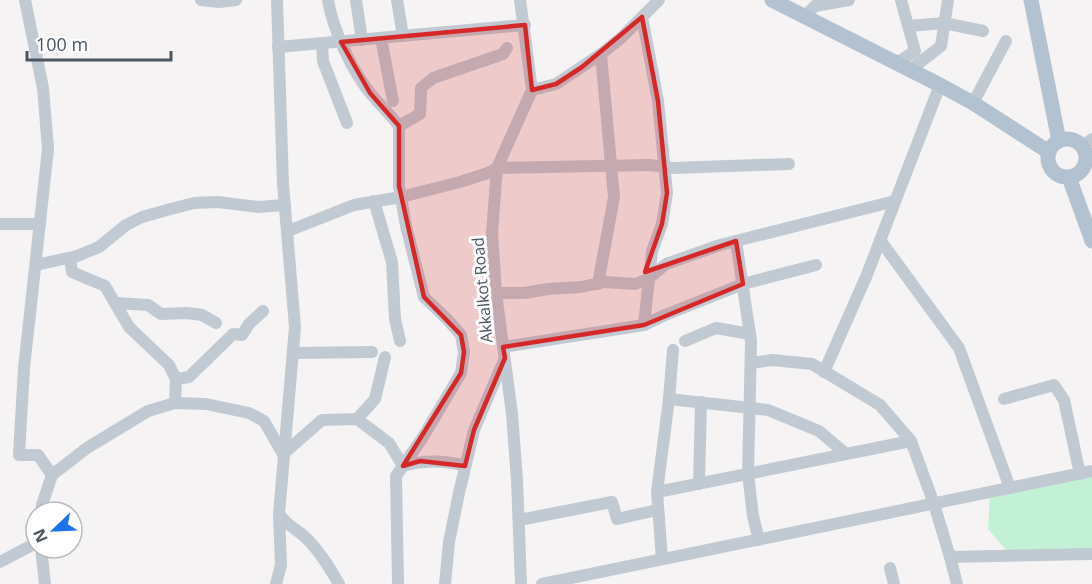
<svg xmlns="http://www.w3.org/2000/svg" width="1092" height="584" font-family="'Open Sans',sans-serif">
<rect width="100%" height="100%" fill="#f5f3f3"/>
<path fill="#c3f1d5" d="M1092,471V554L1011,556L988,529L990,492Z"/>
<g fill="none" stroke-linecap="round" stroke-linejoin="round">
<g stroke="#c1cad2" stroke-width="12">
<path d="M25,0L43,88L48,149L24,368L19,455H38L52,475"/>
<path d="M201,0L219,2L236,0"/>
<path d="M277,0L283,184L295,327L279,514C287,526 299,530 308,540C321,553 330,568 339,584"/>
<path d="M328,0C333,30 352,71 371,94C380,105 390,114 399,126V186L406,226L424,297L447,319L461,335L464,352L461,373L423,437L396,476L398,584"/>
<path d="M356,0L362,40"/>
<path d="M397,0L403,36"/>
<path d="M520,0L532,90L497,168L492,233L496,293L512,414L517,480L521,584"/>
<path d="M805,16L815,6L849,0"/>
<path d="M642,17L658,101L667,193L662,224L652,251L644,325"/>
<path d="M909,26L944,23L983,31"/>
<path d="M381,38L393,101"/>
<path d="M322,43L323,61L347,123"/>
<path d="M278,47L525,25"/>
<path d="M897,63L915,51L901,0"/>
<path d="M910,70L941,46L948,0"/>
<path d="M532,90L556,84L601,54L621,38L659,0"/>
<path d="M973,103L1006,41"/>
<path d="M399,126L420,114L421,88L433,78L503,54L507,48"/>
<path d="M1082,147L1092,139"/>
<path d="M374,201L392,262L395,319L400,341"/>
<path d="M0,224H40"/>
<path d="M288,231L354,205L401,197L460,182L488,173L497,168L650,165L673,168L789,164"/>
<path d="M880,240L959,348L1010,488"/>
<path d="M736,241L751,341L748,474L753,516L759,540"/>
<path d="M70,258L72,272L105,286L129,327L169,365L176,379L175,403"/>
<path d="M36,265L77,256L99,247L126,225L142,217L167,210L194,203L218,202L258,207L285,205"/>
<path d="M598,284L614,197L601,54"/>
<path d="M496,293H524L548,289L581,287L605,282L635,284L648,279L666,264L720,245L895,201"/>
<path d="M116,303L148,305L161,314L187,313L202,315L216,323"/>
<path d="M685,341L716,328L750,334"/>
<path d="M503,347L644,325L665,315L743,284L816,265"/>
<path d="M293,353L372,352"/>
<path d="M752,363L772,360L812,364L880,405L911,441L934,504L950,557L1092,554"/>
<path d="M824,372L866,277L940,85"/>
<path d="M176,379L189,377L233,334L242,335L249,324L263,311"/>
<path d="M669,399L673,350"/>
<path d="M1004,399L1054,385L1064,400L1080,474"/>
<path d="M357,419L375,399L385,357"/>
<path d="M699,484L701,402"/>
<path d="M657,492L669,399L768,410L819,431L846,454"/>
<path d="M42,512V505L52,475L87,448L148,411L175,403L206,404L249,413L264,421L283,454L322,420L357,419L389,443L403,466C424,460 444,460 465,466"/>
<path d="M519,520L612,502L617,519L657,510"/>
<path d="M41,548L45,584"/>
<path d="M950,557L957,584"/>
<path d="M662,559L657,492L911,441"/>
<path d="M0,562L36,543"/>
<path d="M890,568L894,584"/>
<path d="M276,584L281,565L279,514"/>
<path d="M445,584L449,542L459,493L474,430L504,360"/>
<path d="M542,584L1092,471"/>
</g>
<g stroke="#b3c2d1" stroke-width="15">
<path d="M772,0L940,85L973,103L1049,152"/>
<path d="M1031,0L1059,141"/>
<circle cx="1067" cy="158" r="19"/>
<path d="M1069,177L1092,241"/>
</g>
</g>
<path fill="#d62828" fill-opacity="0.2" stroke="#d62828" stroke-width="4.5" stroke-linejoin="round" d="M642,17L658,101L667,193L662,224L645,272L736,241L743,284L644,325L503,347L505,358L474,430L465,466L420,461L403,466L461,373L464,352L461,335L424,297L399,186V126L370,93L341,42L525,25L532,90L556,84L582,67Z"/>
<g text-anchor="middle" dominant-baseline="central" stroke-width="6" stroke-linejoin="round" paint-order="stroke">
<g font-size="16" fill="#4a5661" stroke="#fff">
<text transform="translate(482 290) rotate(-95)">Akkalkot Road</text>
</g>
</g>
<g transform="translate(54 530) rotate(247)"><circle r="28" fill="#ffffff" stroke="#b7bbc0" stroke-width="1.5"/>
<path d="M0-4.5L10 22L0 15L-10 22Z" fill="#1a73e8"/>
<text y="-9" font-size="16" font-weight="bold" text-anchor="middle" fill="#4a5661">N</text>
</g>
<path d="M27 51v9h144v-9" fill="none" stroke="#4a5661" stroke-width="3"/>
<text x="36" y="51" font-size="18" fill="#4a5661" stroke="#ffffff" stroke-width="4.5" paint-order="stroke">100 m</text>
</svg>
